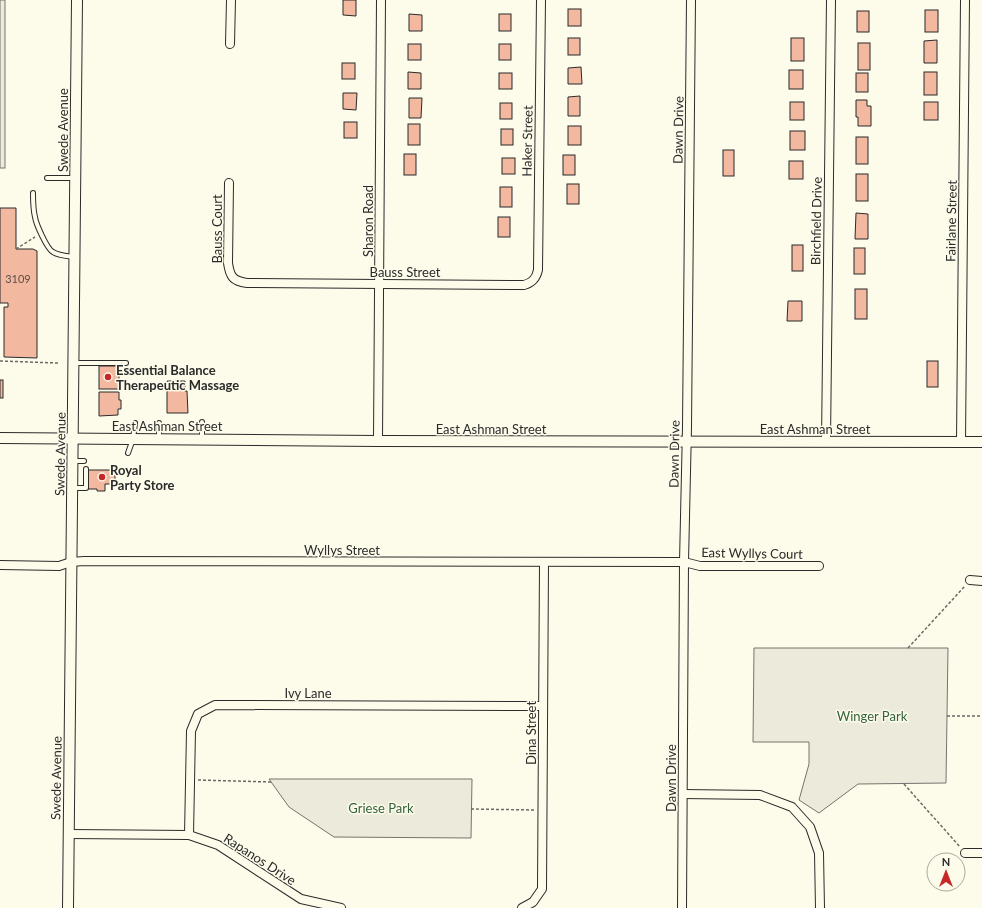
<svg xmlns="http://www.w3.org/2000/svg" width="982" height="908" font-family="Lato,sans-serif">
<rect width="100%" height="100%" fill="#fdfbea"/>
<g fill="#ecebdb" stroke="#74746e">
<rect x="0" y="0" width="5" height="168"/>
<path d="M754,648H948L946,783L858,784L819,813L799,800L809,764V742H753Z"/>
<path d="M269,779H472L471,838L334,837L289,807Z"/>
</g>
<g fill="#f2b8a0" stroke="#2b2b2b">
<path d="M343,0H356V16L343,15Z"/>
<rect x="568" y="9" width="13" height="17"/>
<rect x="925" y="10" width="13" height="22"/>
<rect x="857" y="11" width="12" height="21"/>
<path d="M409,14L422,15V31H409Z"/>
<rect x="499" y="14" width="12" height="17"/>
<rect x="568" y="38" width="12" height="17"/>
<rect x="791" y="38" width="13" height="23"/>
<path d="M937,40V63H924V41Z"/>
<rect x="858" y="43" width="12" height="27"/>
<rect x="408" y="44" width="13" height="16"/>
<rect x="499" y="44" width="12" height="16"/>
<rect x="342" y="63" width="13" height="16"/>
<path d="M581,67L582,84H568V68Z"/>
<rect x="789" y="70" width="14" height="19"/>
<path d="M408,72L421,73V89H408Z"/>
<rect x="924" y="72" width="13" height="23"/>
<rect x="499" y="73" width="13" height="16"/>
<rect x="856" y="73" width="12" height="19"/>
<path d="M343,93H357L356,110L343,109Z"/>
<path d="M580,96V116H568V97Z"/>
<path d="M409,98H422L421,118H409Z"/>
<path d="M856,100H867V106H871V126H858V117H856Z"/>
<rect x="790" y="102" width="14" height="18"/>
<rect x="924" y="102" width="14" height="18"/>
<rect x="500" y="103" width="12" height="16"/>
<rect x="344" y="122" width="13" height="16"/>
<rect x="408" y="124" width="12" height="21"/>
<rect x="568" y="126" width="13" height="19"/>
<rect x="501" y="129" width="12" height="16"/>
<rect x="790" y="131" width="15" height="19"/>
<rect x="856" y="137" width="12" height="27"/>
<rect x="723" y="150" width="11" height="26"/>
<rect x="404" y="154" width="12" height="21"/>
<rect x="563" y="155" width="12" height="20"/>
<rect x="502" y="158" width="13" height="16"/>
<rect x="789" y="161" width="14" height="18"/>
<rect x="856" y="174" width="12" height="27"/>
<rect x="567" y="184" width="12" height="20"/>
<rect x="500" y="187" width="12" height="20"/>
<path d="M0,208H16V249H33L37,251V358L4,357V307H8V303H0Z"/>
<path d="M856,213L868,214V239H855Z"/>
<rect x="498" y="217" width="12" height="20"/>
<rect x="792" y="245" width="11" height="26"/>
<rect x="854" y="248" width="11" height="26"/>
<rect x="855" y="289" width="12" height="30"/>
<path d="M788,301H802V321H787Z"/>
<rect x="927" y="361" width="11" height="26"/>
<rect x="99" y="366" width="20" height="23"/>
<rect x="0" y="380" width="3" height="18"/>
<path d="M167,381H185V391H187L188,413H167Z"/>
<path d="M99,392H119V400H121V409H118V415L99,416Z"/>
<path d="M88,470H115V484H105V491H97V489H88Z"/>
</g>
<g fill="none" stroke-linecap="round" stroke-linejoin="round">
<g stroke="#2b2b2b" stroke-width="6">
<g id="service">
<path d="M47,178H75"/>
<path d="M33,193C33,201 33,209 35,217C36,224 47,249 53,252C59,256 68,256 75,257"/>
<path d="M74,363H126"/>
<path d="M159,439V423"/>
<path d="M202,439V422"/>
<path d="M128,453L133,439L135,423"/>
<path d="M73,461H84"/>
<path d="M73,488H86V469"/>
</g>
</g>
<g stroke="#2b2b2b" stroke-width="10">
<g id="minor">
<path d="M230,44L231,0"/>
<path d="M229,183L228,263C230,277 233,281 247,283L524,285C532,283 536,279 538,270L541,0"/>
<path d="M378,441L381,0"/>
<path d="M826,442L831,0"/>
<path d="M961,442L965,0"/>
<path d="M0,565L59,566L71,562L84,561L684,562L700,566H819"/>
<path d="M970,580L982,581"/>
<path d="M683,794L760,795L792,807L810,827L819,853L820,908"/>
<path d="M69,834L189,835L218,845L301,899L341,908"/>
<path d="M189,835L191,731L198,714L215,705L543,706"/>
<path d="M965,853H982"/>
<path d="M522,908L533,902L542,889L544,563"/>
<path d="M682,908L684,562L687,427L691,0"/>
</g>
</g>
<g stroke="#2b2b2b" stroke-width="12">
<g id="tertiary">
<path d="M0,438L378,441L982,442"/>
<path d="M68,908L77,0"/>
</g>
</g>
<g stroke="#6a6964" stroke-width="1.5" stroke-dasharray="3 2" stroke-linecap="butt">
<path d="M16,249L35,237"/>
<path d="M0,361L58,363"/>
<path d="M908,648L965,586"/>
<path d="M947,716H982"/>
<path d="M198,780L271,782"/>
<path d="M904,784L960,847"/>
<path d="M471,809L535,810"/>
</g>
<use href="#service" stroke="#fdfbea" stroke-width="4"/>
<use href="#minor" stroke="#fdfbea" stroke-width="8"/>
<use href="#tertiary" stroke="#fdfbea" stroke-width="10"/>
</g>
<g fill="#c62828" stroke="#fdfbea" stroke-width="1.5">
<circle cx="108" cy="377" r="4"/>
<circle cx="102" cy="477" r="4"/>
</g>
<g text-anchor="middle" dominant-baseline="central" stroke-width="3" stroke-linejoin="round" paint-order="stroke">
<g font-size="11" fill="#5d4e48">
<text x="18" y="278">3109</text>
</g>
<g font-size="13" fill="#2b2b2b" stroke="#fdfbea">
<text transform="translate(63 130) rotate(-90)">Swede Avenue</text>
<text transform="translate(678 130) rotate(-89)">Dawn Drive</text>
<text transform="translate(527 141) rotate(-89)">Haker Street</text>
<text transform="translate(368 221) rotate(-90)">Sharon Road</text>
<text transform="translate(816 221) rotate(-89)">Birchfield Drive</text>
<text transform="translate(951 221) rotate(-89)">Fairlane Street</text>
<text transform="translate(217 229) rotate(-90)">Bauss Court</text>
<text x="405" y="272">Bauss Street</text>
<text x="167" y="426">East Ashman Street</text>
<text x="491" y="429">East Ashman Street</text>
<text x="815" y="429">East Ashman Street</text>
<text transform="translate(60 454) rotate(-89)">Swede Avenue</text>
<text transform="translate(674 454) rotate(-89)">Dawn Drive</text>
<text x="342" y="550">Wyllys Street</text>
<text transform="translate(752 553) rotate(1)">East Wyllys Court</text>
<text x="308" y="693">Ivy Lane</text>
<text transform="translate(531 733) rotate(-90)">Dina Street</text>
<text transform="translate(56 778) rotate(-89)">Swede Avenue</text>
<text transform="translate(671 778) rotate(-90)">Dawn Drive</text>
<text transform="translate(260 859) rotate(33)">Rapanos Drive</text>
</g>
<g font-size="13" font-weight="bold" fill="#2b2b2b" stroke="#fdfbea" text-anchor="start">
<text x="116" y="370">Essential Balance<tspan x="116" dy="15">Therapeutic Massage</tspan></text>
<text x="110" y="470">Royal<tspan x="110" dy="15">Party Store</tspan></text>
</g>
<g font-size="13" fill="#34623c" stroke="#fdfbea">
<text x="872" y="716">Winger Park</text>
<text x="381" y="808">Griese Park</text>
</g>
</g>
<g transform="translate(946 872)"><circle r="19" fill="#fdfbea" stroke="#a9a89e"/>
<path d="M0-3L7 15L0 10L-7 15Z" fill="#c62828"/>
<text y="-6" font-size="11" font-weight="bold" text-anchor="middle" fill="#2b2b2b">N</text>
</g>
</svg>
